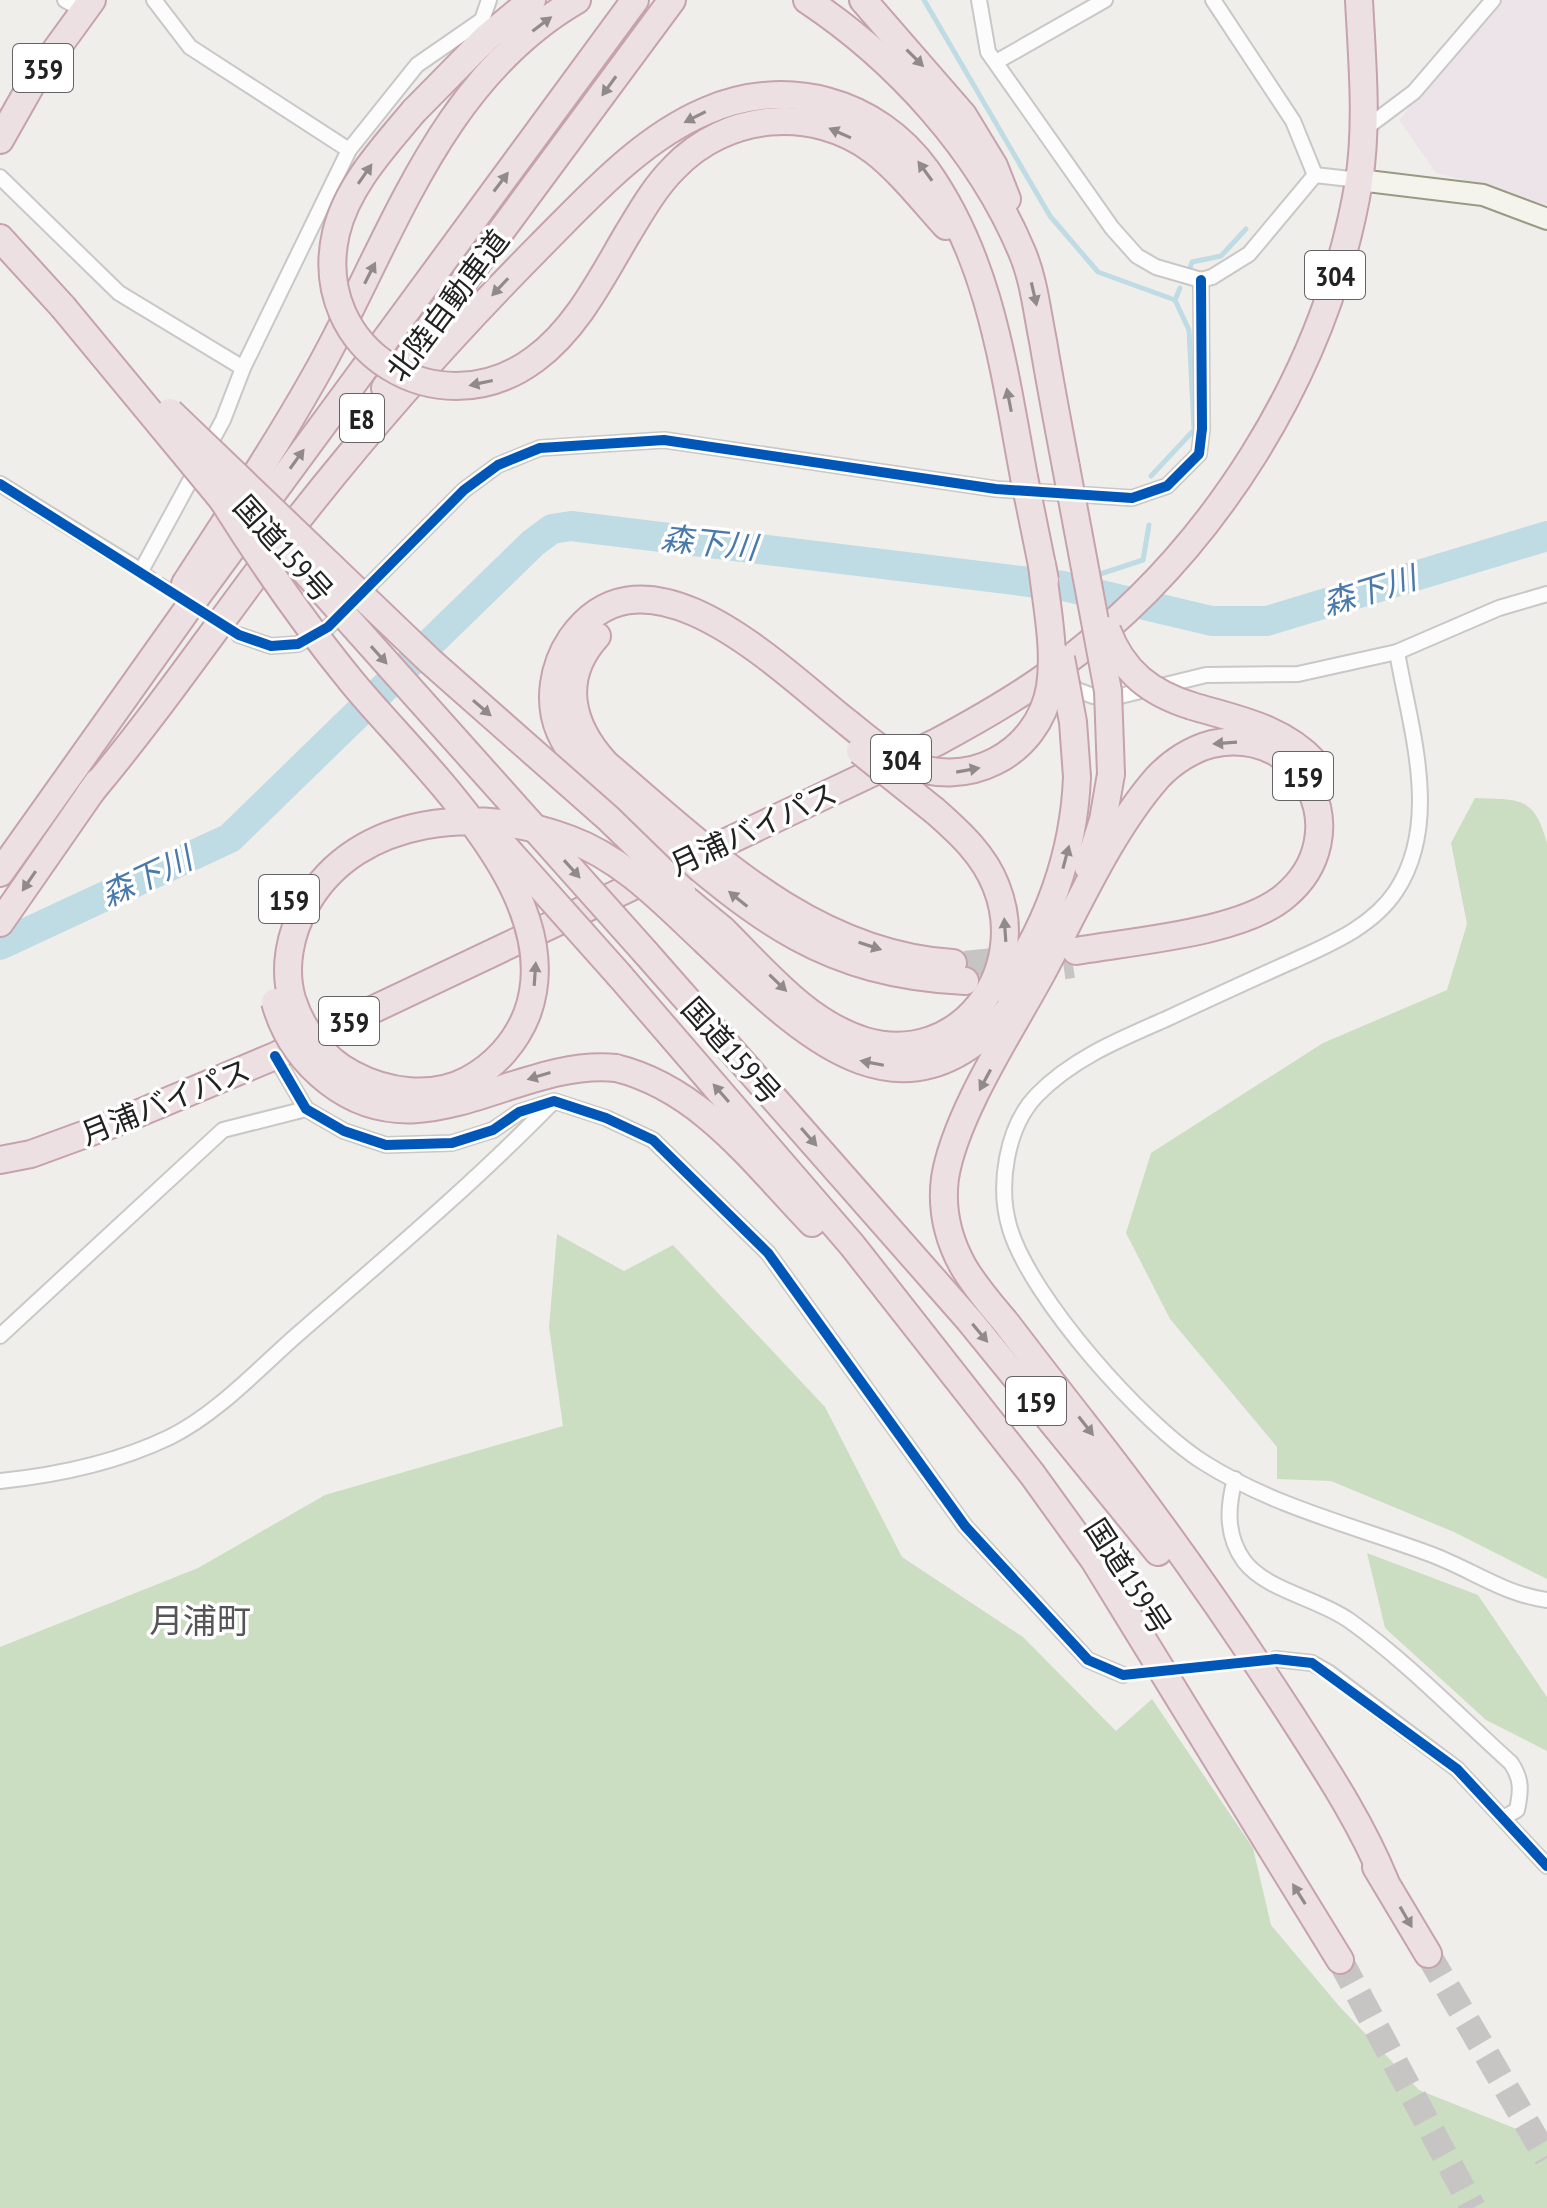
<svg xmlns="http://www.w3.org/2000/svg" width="1547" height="2208" font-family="'PT Sans Narrow','Noto Sans JP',sans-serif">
<rect width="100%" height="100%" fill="#f0eeeb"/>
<path fill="#ede4e9" d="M1497,0H1547V206L1508,191L1436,173L1399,120Z"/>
<g fill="#cbdec1">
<path d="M1475,798C1519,800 1534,795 1547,843V1579L1454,1532L1331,1481L1277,1479V1447L1170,1319L1126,1233L1151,1153L1323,1043L1447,990L1467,924L1451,843Z"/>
<path d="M557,1234L624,1271L673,1245L825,1407L902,1557L1023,1637L1116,1731L1152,1699L1253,1848L1271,1925L1339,2006L1419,2090L1547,2141V2208H0V1647L198,1568L325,1495L563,1426L549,1327Z"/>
<path d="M1367,1553L1478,1595L1547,1697V1751L1486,1720L1385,1628Z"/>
</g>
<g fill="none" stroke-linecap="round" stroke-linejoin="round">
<g stroke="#bfdbe3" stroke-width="5">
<path d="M924,0L1050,216L1098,272L1175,300L1189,330L1194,430L1151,476"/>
<path d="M1190,268L1192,262L1221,256L1246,229"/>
<path d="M1175,300L1180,288"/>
<path d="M1094,576L1143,560L1149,525"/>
<path d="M1063,586L1080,580"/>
</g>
<path stroke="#bfdbe3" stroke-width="30" d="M0,945L230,838L533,543L552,529L571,526L1063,586L1212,621H1267L1547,536"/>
<g stroke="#c7c5c3" stroke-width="14" stroke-dasharray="14 7" stroke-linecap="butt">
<path d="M141,571L239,635"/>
<path d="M1123,1675L1258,1661"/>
</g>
<g stroke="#c7c5c3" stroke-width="26" stroke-dasharray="26 13" stroke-linecap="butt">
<path d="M965,964L1021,958"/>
<path d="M1025,972L1073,965"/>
<path d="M1428,1954L1547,2158"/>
<path d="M1340,1960L1473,2208"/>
</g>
<g stroke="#c9c8c7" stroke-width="18">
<g id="street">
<path d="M65,0L85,11L87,9"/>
<path d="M154,0L190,47L349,150"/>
<path d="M979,0L988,52L1112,228L1137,256L1156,267L1201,280L1212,277L1249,254L1315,175"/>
<path d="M1213,0L1293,121L1315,175"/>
<path d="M996,62L1105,0"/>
<path d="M1362,131L1414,92L1493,0"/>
<path d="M1315,175L1359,180"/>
<path d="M0,177L119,293L243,368"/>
<path d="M0,484L141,571L223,420L243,368L349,150L417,65L482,20L489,0"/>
<path d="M239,635L271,646L298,644L328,627L464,490L498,465L540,448L664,440L996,489L1132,498L1167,486L1199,454L1202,429L1201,280"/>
<path d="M1397,652C1410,728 1442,821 1396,891C1372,927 1330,944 1293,961C1250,980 1207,1000 1164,1020C1118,1040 1072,1059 1037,1095C1006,1127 997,1187 1010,1229C1031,1298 1142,1423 1203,1462C1272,1506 1354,1526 1430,1554C1471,1569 1503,1594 1547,1600"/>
<path d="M1066,678L1077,690L1093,696L1112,698L1206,675L1298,674L1397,652L1499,608L1547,594"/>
<path d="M275,1056L306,1109L344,1131L386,1145L452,1143L493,1130L519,1112L554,1101L606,1118L653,1140L768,1253L965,1526L1088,1660L1123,1675"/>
<path d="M0,1336L223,1130L306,1109"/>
<path d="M1235,1479C1227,1508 1226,1536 1244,1561C1267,1591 1318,1598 1350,1621C1405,1660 1460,1717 1511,1763C1522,1779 1521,1791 1517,1810L1503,1818"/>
<path d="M0,1481C59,1475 116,1463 170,1437C218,1413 258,1369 298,1334C384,1259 472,1185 551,1104"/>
<path d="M1276,1659L1312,1663L1328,1672L1457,1769L1547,1866"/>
</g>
</g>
<g stroke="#999a82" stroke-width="24">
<path id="secondary" d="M1359,180L1483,195L1547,219"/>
</g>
<g stroke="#c5a2ac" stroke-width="30">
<g id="highway">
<path d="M807,0C897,60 980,151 1022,252C1034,280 1037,312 1043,341C1050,383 1058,425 1066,467"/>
<path d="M863,0L963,115L994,166L1007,199"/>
<path d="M414,111L486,38L532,0"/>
<path d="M0,140L34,80L92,0"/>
<path d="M628,233C642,210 655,187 674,168C726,113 813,105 874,151C901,172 923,201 946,226"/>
<path d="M0,238L63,307"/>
<path d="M385,388L672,0"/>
<path d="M185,584C229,516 274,449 314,378C390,245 436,82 577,0"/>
<path d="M597,636C558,679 571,726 606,764C709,851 811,954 953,963"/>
<path d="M1192,706C1235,719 1282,727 1314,762"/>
<path d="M848,723C784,673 646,531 571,639C553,666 547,702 560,732C578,773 618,799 652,828C757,917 821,974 965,981"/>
<path d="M90,793C159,711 220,621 285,536C363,435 449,338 538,248C588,198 640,139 706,111C786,76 876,100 927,171C991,262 1004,371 1024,477"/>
<path d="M1088,867L1103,820L1111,774"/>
<path d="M0,873L189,607L635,0"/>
<path d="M0,923L98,782"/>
<path d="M722,929C764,970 806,1023 865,1041C958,1068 1031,973 996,886C984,855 960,833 935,811"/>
<path d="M707,943C799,1030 904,1142 1015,1002"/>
<path d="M1076,951C1133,941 1242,933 1285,896C1358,835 1305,724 1212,744C1192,749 1172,762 1158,777C1111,830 1076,910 1042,973C1011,1030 955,1115 945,1178C941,1209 948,1239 963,1266C975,1287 992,1306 1007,1324C1033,1358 1059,1392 1085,1425C1158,1518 1227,1616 1291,1715C1325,1768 1361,1822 1385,1881"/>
<path d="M646,953L969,1320L1158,1552"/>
<path d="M620,976L852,1245L1032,1474L1094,1560L1340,1960"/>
<path d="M1003,989C1048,927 1074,853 1077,777"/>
<path d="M616,1068C701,1089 754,1163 812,1223"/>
<path d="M0,1160L31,1154L113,1124L275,1056L937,742C978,720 1019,697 1056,669C1212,555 1327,373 1359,181C1368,122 1362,60 1359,0"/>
<path d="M1376,1867L1428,1954"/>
</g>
</g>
<use href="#street" stroke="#fdfcfc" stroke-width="14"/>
<use href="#secondary" stroke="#f4f4ed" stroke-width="20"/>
<use href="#highway" stroke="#ece0e2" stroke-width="26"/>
<g stroke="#c5a2ac" stroke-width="30" stroke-linecap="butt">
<g id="highway-bridge">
<path d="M414,111C384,147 347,186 336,233C309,351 440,430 535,359C577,328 602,277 628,233"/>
<path d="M63,307L226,504"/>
<path d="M170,412L430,661L608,818L682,890"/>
<path d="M1066,467L1108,691L1111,774"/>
<path d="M1024,477L1045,580"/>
<path d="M226,483L646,953"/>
<path d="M217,491C258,557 303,622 352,682C421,766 571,896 527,1014C516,1042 495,1066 468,1080C432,1099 387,1093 352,1074C323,1059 302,1030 292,999C283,968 290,933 306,905C357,814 482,806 569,839C624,859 665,904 707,943"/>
<path d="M1107,630C1123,672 1150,693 1192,706"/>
<path d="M1061,658L1073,722L1077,777"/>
<path d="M848,723C865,737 883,752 903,762C965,792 1038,755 1050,687C1056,647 1046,604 1042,564"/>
<path d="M860,751L935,811"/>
<path d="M505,847L620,976"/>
<path d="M666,883L722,929"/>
<path d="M275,1002C284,1035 302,1061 329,1082C423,1155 516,1058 616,1068"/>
</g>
</g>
<use href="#highway-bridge" stroke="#ece0e2" stroke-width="26"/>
<g stroke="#fff" stroke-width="15">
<g id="cycleway">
<path d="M0,484L239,635L271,646L298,644L328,627L464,490L498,465L540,448L664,440L996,489L1132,498L1167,486L1199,454L1202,429L1201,280"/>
<path d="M275,1056L306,1109L344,1131L386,1145L452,1143L493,1130L519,1112L554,1101L606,1118L653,1140L768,1253L965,1526L1088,1660L1123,1675L1276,1659L1312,1663L1457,1769L1547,1866"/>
</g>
</g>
<use href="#cycleway" stroke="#0057b8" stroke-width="10"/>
</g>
<defs><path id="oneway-solid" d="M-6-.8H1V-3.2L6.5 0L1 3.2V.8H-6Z" transform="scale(2)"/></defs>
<g fill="#918a8c">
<use href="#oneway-solid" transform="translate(542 24) rotate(-37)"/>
<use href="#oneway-solid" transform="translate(915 58) rotate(45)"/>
<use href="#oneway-solid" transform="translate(609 86) rotate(126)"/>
<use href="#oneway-solid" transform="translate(695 117) rotate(153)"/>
<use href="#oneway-solid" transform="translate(840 133) rotate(-156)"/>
<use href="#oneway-solid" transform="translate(925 171) rotate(-126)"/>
<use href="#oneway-solid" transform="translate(365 174) rotate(-55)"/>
<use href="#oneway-solid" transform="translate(501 182) rotate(-53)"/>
<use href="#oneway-solid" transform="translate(370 273) rotate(-63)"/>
<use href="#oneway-solid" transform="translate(500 287) rotate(133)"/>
<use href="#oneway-solid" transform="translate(1034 294) rotate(77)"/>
<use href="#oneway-solid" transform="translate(481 383) rotate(168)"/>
<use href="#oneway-solid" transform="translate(1009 400) rotate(-101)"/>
<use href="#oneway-solid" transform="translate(297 459) rotate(-54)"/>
<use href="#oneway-solid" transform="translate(379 655) rotate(48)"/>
<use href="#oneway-solid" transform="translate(482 708) rotate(41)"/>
<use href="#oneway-solid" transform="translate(1225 743) rotate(176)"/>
<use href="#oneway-solid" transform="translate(968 770) rotate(-10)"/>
<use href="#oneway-solid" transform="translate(1066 857) rotate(-75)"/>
<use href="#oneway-solid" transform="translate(572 869) rotate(48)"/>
<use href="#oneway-solid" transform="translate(29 881) rotate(124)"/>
<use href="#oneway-solid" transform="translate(738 899) rotate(-141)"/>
<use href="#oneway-solid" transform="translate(1005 930) rotate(-94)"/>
<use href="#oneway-solid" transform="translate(870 946) rotate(18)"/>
<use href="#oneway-solid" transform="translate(535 974) rotate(-86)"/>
<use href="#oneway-solid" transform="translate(778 983) rotate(44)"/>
<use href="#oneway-solid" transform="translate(872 1063) rotate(-169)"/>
<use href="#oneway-solid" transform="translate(539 1076) rotate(163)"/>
<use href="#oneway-solid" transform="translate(985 1080) rotate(118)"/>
<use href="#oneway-solid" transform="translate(721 1093) rotate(-131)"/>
<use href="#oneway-solid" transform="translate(809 1137) rotate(49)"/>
<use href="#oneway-solid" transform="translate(980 1333) rotate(50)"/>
<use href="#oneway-solid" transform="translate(1086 1426) rotate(52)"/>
<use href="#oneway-solid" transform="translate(1299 1894) rotate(-122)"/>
<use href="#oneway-solid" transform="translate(1406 1917) rotate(60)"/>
</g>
<g text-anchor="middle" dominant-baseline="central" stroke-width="7" stroke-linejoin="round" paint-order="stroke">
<g fill="#fff" stroke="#646464" stroke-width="2">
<rect x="13" y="44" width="60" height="48" rx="6"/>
<rect x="1305" y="251" width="60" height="48" rx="6"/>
<rect x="340" y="394" width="44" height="48" rx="6"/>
<rect x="871" y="735" width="60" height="48" rx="6"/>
<rect x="1273" y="752" width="60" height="48" rx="6"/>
<rect x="259" y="875" width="60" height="48" rx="6"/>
<rect x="319" y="997" width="60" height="48" rx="6"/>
<rect x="1006" y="1377" width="60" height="48" rx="6"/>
</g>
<g font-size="28" font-weight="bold" fill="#222">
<text x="43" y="68">359</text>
<text x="1335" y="275">304</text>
<text x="362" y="418">E8</text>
<text x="901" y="759">304</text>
<text x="1303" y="776">159</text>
<text x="289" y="899">159</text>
<text x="349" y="1021">359</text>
<text x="1036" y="1401">159</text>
</g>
<g font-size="30" fill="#222" stroke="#fff">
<text transform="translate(447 305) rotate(-53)">北陸自動車道</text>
<text transform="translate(284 548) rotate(48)">国道159号</text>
<text transform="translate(753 828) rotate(-25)">月浦バイパス</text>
<text transform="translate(732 1050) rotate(48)">国道159号</text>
<text transform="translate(165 1101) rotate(-22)">月浦バイパス</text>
<text transform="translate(1129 1576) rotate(57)">国道159号</text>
</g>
<g font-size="32" font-style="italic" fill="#4a7aab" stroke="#fff">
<text transform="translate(709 542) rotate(6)">森下川</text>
<text transform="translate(1369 590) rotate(-17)">森下川</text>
<text transform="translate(146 876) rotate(-25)">森下川</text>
</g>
<g font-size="34" fill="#555" stroke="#fff">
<text x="200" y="1620">月浦町</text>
</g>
</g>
</svg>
